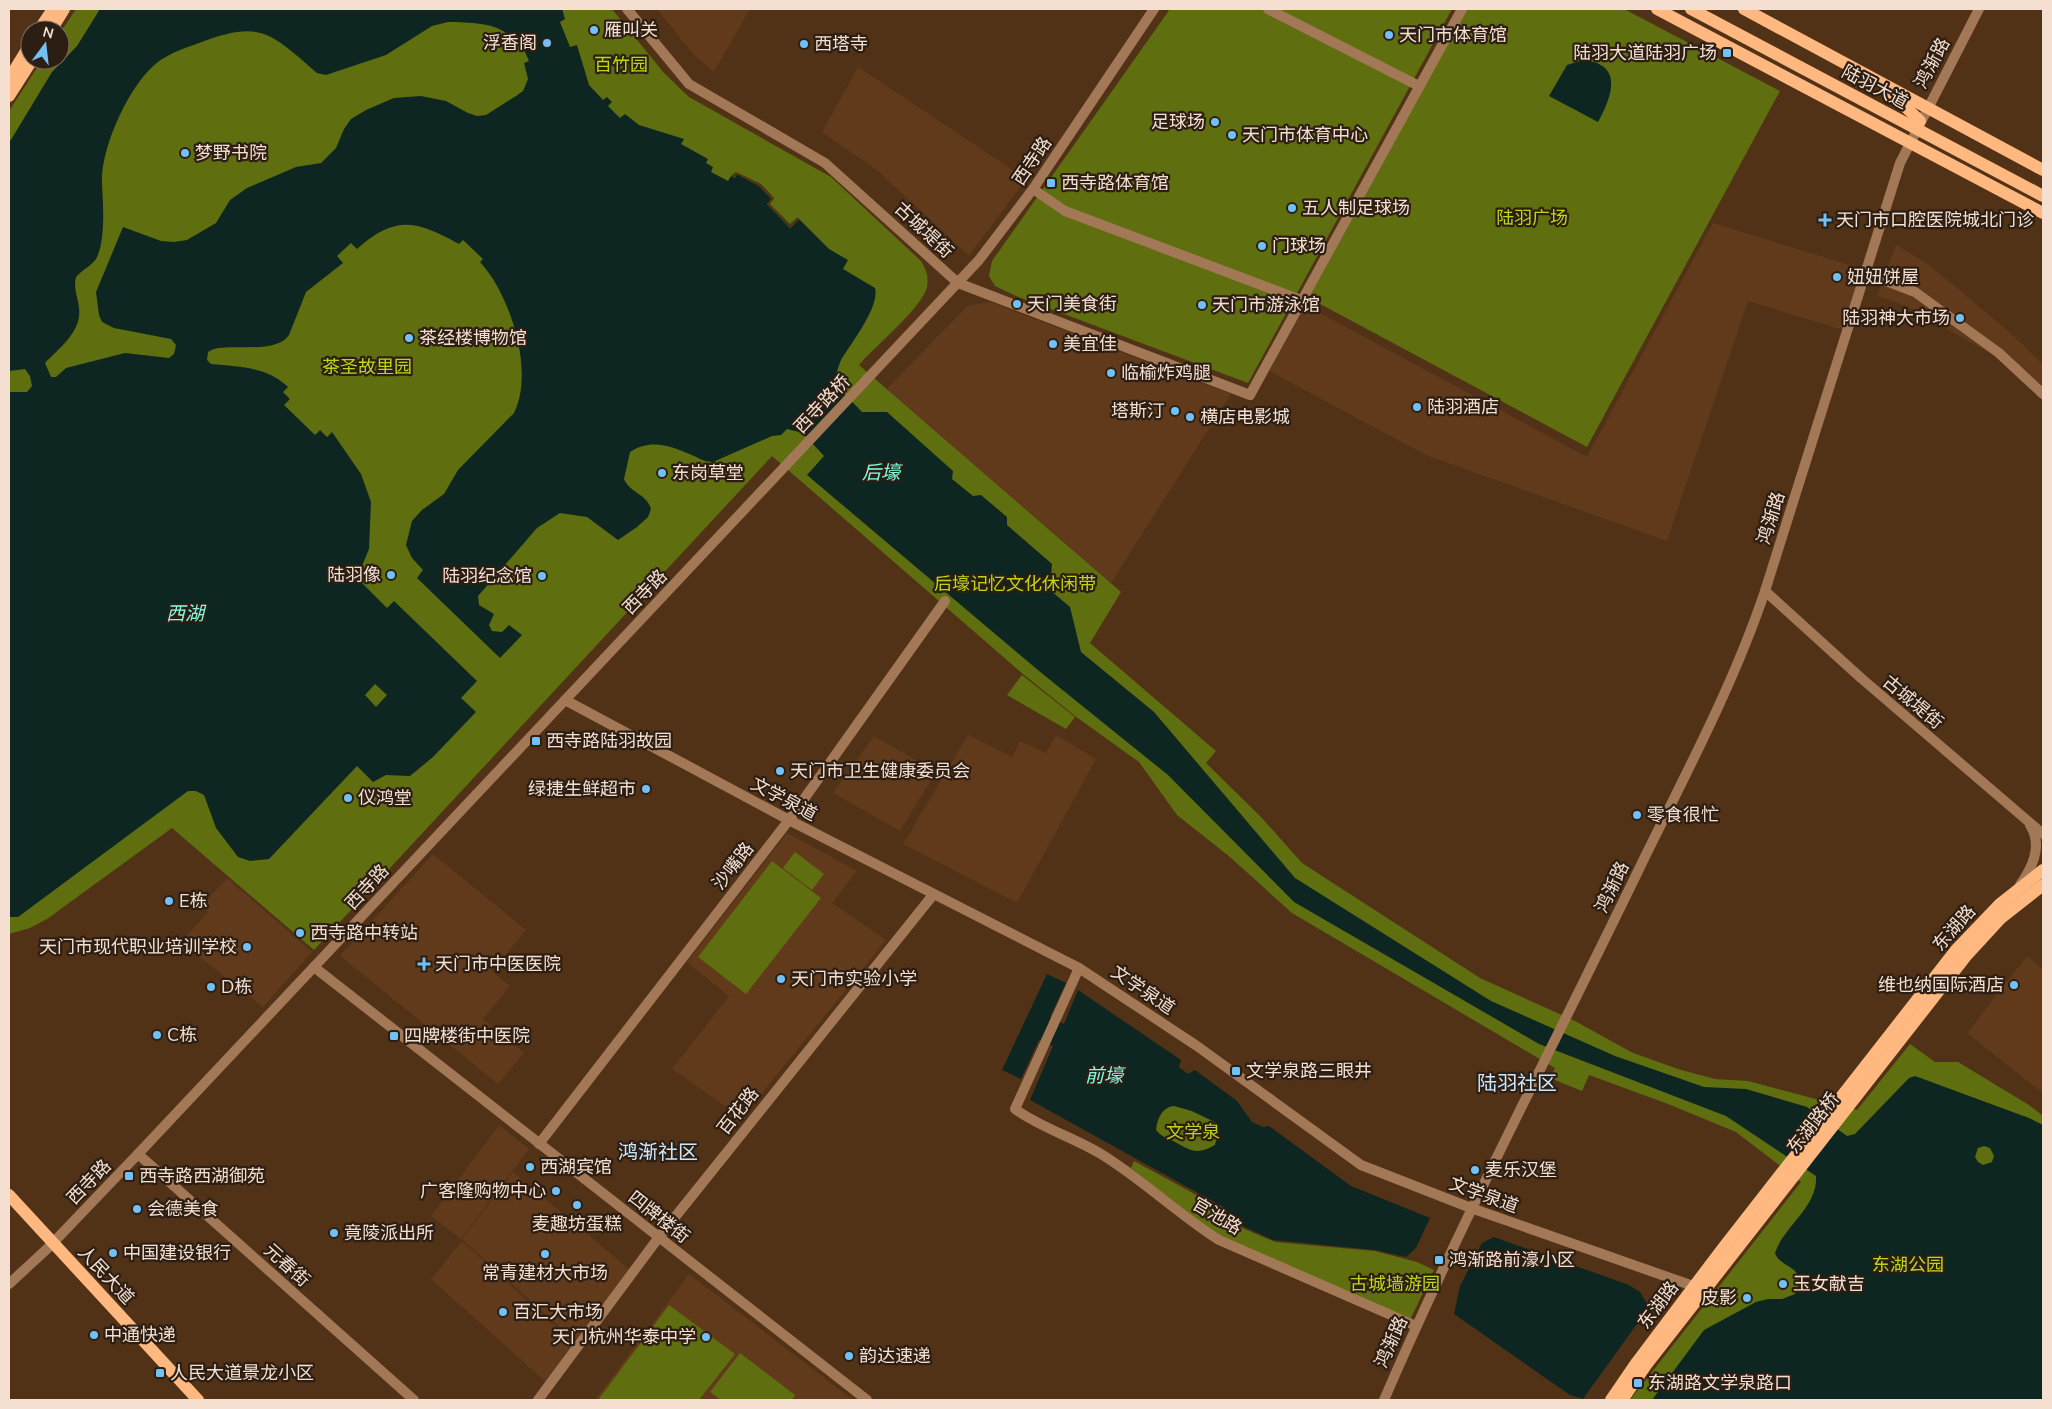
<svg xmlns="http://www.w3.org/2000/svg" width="2052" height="1409" font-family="'Nunito Sans','Noto Sans SC',sans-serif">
<rect width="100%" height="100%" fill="#513217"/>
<g fill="#603a1a">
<path d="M657,9H750L714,72L694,55Z"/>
<path d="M858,67L1026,179L969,256L877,170L822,132Z"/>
<path d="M1713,223L1862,269L1843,330L1748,301L1667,541L1426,455L1269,371L1305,305L1587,457Z"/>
<path d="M1896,245L1928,264L2008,331L2043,364V400L1993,355L1904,305L1877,296Z"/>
<path d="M990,302L1231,394L1111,583L887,389L967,306Z"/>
<path d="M968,735L1012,757L1020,741L1046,753L1056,735L1096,759L1017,903L903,844Z"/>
<path d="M874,736L936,772L900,831L833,793Z"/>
<path d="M787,833L857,871L832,903L886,940L742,1118L672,1069L729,996L687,962Z"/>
<path d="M433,854L526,930L492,971L510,986L483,1019L524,1053L498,1084L340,956Z"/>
<path d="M227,878L312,952L263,1007L181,942L208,912L201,906Z"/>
<path d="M2027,956L2043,969V1093L1967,1033Z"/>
<path d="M499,1125L529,1149L461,1239L431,1216Z"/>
<path d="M513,1172L629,1269L576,1342L462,1239Z"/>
<path d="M462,1241L575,1344L547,1383L431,1279Z"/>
<path d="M689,1274L853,1400H595Z"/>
</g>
<g fill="#5f6e0f">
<path d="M76,9H612L664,73L689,97L831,177L921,261C926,269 929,277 927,287C923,307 874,347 859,365L1121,592L1090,643L1216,751L1206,763L1261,817L1302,863L1480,978L1575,1021L1633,1053L1678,1069L1715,1079L1748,1081L1857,1110L1910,1044L1935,1062H1958L2029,1105L2043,1116V1400H1630L1801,1182L1736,1132L1668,1104L1589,1075L1582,1091L1550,1078L1555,1068L1292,913L1230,857L1177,815L1139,762L1075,716L1023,674L772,456L314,950L172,828L47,919L30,928L9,934V111L42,60H60V33Z"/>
<path d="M1170,9H1452L1248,383L1016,296L995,286L989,276L992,261Z"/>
<path d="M1467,9H1624L1780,91L1587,447L1309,298Z"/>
<path d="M1022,675L1075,717L1066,729L1007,695Z"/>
<path d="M795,852L824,874L812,890L783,868Z"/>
<path d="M772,861L821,898L746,994L698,957Z"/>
<path d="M1170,1106H1181L1215,1122L1219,1132L1215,1145C1195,1157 1190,1150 1173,1141C1166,1137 1161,1137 1156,1130C1157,1120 1161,1110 1170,1106Z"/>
<path d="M1134,1161L1226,1211V1221L1275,1242L1375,1251L1417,1262L1434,1270L1410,1320L1217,1235L1131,1168Z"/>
<path d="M669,1305L735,1354L699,1400H598Z"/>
<path d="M740,1353L795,1395L792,1400H721L710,1392Z"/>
</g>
<g fill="#0d2621" fill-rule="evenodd">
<path d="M100,9H562L565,19L560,22L570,47L577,45L589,85L603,100L607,97L612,102L608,106L620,118L625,114L639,125L684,139L681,144L708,159L706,163L713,167L711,172L728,181L731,176L735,178L737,174L759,186L772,199L767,204L790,228L799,219L829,249L848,260L843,269L875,288C880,307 851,343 841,360C838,367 836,375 833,382L862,412H887L953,471L952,479L973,496L981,495L1007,517V525L1052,564L1050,590L1070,607L1081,652L1154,712L1295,878L1491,1001L1615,1056L1704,1087L1746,1089L1807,1107L1847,1136L1855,1134L1909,1078L1915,1076L2029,1118L2043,1125V1400H1652L1704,1330L1756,1302L1768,1299H1782L1795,1294C1810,1266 1780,1269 1775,1253C1784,1226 1818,1207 1816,1176L1726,1116L1539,1044L1294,902L1168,775L1039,671L807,475L824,456L803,433L787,429L781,435L772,436L713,462C706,462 700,459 694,456C672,446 651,438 630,452L624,479C630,493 647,494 651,509L648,517L637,527L618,540L587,517L560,513L537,528L478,596L479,605L494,614L489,625L492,631L502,632L509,625L522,635L500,658L417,578L423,570L412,558L406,545L412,521L422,510L444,494L458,470L514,413C535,371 510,294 480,262L483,259L463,240L459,244C416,220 395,215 357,249L351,243L337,256L343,263L306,292L289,335C274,357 222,340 208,352L207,360L211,364C239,367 266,366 288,387L283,392L290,399L284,405L315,435L320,430L327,437L332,432L361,474L371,502L369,549L357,578L387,608L394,601L477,681L461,698L476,712L433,757L410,776L386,775L373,782L357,766L269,859L250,861L238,857L216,828L204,795L196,791H188L18,917H9V392H27L32,386L30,376L25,369L9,371V143L52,72L77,46ZM448,22C472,23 504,21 516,45L521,43L529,61L524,63L528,79L523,91L516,96L486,115L477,116L468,113L446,101L421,96L394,98L366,110L351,119L344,129L336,148L321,163L296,167L247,188L230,200L216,223L187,240L174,242L161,241L123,227L96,292L99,315L102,322L114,328L171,339L176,345L174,354L169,358L125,353L66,368L56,377H51L45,363C59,348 82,332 79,308C78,297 73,288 76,277C82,270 91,266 96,259C106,241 103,204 102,184C100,148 130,83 158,62C170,53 185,48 199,43C261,19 271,33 317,73L326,75L386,55L432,26ZM375,684L387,695L376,707L365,695ZM1984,1146L1990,1148L1994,1156L1992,1162L1983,1165L1978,1162L1975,1157L1978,1148Z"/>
<path d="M1583,60C1625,64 1611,98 1598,122L1549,96L1567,65Z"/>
<path d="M1047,974L1066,983L1050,1017L1064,1024L1078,990L1181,1060L1179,1067L1188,1074L1195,1070L1237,1101L1252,1122L1263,1127L1269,1126L1351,1186L1430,1218L1416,1248L1406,1257L1375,1250L1273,1240L1227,1219V1209L1030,1100L1053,1046L1039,1040L1021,1079L1002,1070ZM1174,1106L1192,1111L1215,1122L1219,1132L1215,1145C1196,1156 1190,1150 1173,1141C1166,1137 1161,1137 1156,1130C1157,1119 1162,1107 1174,1106Z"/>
<path d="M1494,1237L1629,1285L1640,1292L1649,1307L1583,1399L1570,1395L1454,1314L1460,1286L1482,1243Z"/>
</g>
<path fill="#513217" d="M736,172L761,184L774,198L770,204L790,224L798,217L799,219L790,228L767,204L771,199L759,186L737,174L735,178L731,176Z"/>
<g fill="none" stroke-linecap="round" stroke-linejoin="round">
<g stroke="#a37856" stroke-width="10">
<path d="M627,9L689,84L825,163L958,283L1250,395L1462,9"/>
<path d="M1268,9L1419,86"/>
<path d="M1033,189L1065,211L1301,300"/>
<path d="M1865,273L1915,292L1999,353L2043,394"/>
<path d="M1765,591L1861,678L2043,834"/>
<path d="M565,700L789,820L1079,968L1197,1046L1361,1165L1471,1208L1699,1288"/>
<path d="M2020,885C2033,867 2043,845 2030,825"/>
<path d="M314,967L867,1400"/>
<path d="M1079,968L1015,1109C1041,1128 1073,1137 1101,1154C1142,1179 1178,1214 1219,1240L1416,1326"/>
<path d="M539,1144L789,820L945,601"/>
<path d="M138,1154L414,1400"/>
<path d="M9,1284L49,1247L138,1154L979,260L1033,189L1154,9"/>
<path d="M538,1400L659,1237L933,895"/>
<path d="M1384,1400C1462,1219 1555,1043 1641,865C1685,775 1733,686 1765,591L1900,163L1979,9"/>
</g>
<g stroke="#ffb87f" stroke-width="12">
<path d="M1657,9L2043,213"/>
<path d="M1691,9L2043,196"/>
<path d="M1744,9L2043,170"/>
<path d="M39,30L53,9"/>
<path d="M51,30L64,9"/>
<path d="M9,79L30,45"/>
<path d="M1893,95L1920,121"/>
<path d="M9,96L32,60"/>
<path d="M9,1195L198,1400"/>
<path d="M1611,1400L1637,1362L1723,1248L1956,950L2000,904L2043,870"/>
<path d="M1622,1400L1646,1365L1966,956L2001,918L2043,885"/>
</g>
</g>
<g fill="#72c1f5" stroke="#2c1e13" stroke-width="2">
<circle cx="594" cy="30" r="5"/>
<circle cx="1389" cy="35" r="5"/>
<circle cx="547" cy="43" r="5"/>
<circle cx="804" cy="44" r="5"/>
<rect x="1722" y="48" width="10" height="10" rx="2.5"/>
<circle cx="1215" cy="122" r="5"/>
<circle cx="1232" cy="135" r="5"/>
<circle cx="185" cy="153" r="5"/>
<rect x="1046" y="178" width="10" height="10" rx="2.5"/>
<circle cx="1292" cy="208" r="5"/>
<path d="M1822.5 212.5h5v5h5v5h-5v5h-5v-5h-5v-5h5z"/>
<circle cx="1262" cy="246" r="5"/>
<circle cx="1837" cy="277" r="5"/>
<circle cx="1017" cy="304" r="5"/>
<circle cx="1202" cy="305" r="5"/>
<circle cx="1960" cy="318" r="5"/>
<circle cx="409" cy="338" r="5"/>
<circle cx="1053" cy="344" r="5"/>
<circle cx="1111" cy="373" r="5"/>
<circle cx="1417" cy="407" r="5"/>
<circle cx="1175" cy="411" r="5"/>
<circle cx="1190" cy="417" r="5"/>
<circle cx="662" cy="473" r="5"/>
<circle cx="391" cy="575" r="5"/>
<circle cx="542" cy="576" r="5"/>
<rect x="531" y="736" width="10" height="10" rx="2.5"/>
<circle cx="780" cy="771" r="5"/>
<circle cx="646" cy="789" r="5"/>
<circle cx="348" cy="798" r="5"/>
<circle cx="1637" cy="815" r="5"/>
<circle cx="169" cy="901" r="5"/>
<circle cx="300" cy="933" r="5"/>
<circle cx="247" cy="947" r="5"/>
<path d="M421.5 956.5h5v5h5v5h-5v5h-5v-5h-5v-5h5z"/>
<circle cx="781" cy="979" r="5"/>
<circle cx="2014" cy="985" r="5"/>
<circle cx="211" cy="987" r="5"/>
<circle cx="157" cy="1035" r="5"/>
<rect x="389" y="1031" width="10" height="10" rx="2.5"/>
<rect x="1231" y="1066" width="10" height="10" rx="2.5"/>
<circle cx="530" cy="1167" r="5"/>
<circle cx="1475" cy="1170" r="5"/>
<rect x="124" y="1171" width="10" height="10" rx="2.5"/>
<circle cx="556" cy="1191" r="5"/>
<circle cx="577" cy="1205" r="5"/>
<circle cx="137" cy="1209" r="5"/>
<circle cx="334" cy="1233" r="5"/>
<circle cx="113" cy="1253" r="5"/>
<circle cx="545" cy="1254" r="5"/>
<rect x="1434" y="1255" width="10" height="10" rx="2.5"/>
<circle cx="1783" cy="1284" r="5"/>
<circle cx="1747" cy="1298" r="5"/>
<circle cx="503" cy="1312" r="5"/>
<circle cx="94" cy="1335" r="5"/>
<circle cx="706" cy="1337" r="5"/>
<circle cx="849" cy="1356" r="5"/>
<rect x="155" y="1368" width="10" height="10" rx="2.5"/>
<rect x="1633" y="1378" width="10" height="10" rx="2.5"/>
</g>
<g text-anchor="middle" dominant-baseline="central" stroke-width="4.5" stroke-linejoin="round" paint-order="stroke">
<g font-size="18" fill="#f4dfd0" stroke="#2c1e13" text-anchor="start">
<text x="604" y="30">雁叫关</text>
<text x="1399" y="35">天门市体育馆</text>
<text x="537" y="43" text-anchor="end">浮香阁</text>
<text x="814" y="44">西塔寺</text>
<text x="1717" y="53" text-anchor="end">陆羽大道陆羽广场</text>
<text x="1205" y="122" text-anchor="end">足球场</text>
<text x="1242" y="135">天门市体育中心</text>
<text x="195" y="153">梦野书院</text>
<text x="1061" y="183">西寺路体育馆</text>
<text x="1302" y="208">五人制足球场</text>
<text x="1836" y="220">天门市口腔医院城北门诊</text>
<text x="1272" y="246">门球场</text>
<text x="1847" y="277">妞妞饼屋</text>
<text x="1027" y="304">天门美食街</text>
<text x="1212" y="305">天门市游泳馆</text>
<text x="1950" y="318" text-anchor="end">陆羽神大市场</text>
<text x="419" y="338">茶经楼博物馆</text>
<text x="1063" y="344">美宜佳</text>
<text x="1121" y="373">临榆炸鸡腿</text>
<text x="1427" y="407">陆羽酒店</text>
<text x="1165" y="411" text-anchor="end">塔斯汀</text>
<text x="1200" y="417">横店电影城</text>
<text x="672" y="473">东岗草堂</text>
<text x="381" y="575" text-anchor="end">陆羽像</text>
<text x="532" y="576" text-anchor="end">陆羽纪念馆</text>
<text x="546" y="741">西寺路陆羽故园</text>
<text x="790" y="771">天门市卫生健康委员会</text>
<text x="636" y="789" text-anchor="end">绿捷生鲜超市</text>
<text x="358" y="798">仪鸿堂</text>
<text x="1647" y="815">零食很忙</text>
<text x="179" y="901">E栋</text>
<text x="310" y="933">西寺路中转站</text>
<text x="237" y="947" text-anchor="end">天门市现代职业培训学校</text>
<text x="435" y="964">天门市中医医院</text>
<text x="791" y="979">天门市实验小学</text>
<text x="2004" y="985" text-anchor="end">维也纳国际酒店</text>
<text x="221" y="987">D栋</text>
<text x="167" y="1035">C栋</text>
<text x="404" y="1036">四牌楼街中医院</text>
<text x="1246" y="1071">文学泉路三眼井</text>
<text x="540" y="1167">西湖宾馆</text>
<text x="1485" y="1170">麦乐汉堡</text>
<text x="139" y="1176">西寺路西湖御苑</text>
<text x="546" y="1191" text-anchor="end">广客隆购物中心</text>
<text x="147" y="1209">会德美食</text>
<text x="577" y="1224" text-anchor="middle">麦趣坊蛋糕</text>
<text x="344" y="1233">竟陵派出所</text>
<text x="123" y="1253">中国建设银行</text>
<text x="1449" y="1260">鸿渐路前濠小区</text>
<text x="545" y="1273" text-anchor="middle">常青建材大市场</text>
<text x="1793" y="1284">玉女献吉</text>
<text x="1737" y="1298" text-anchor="end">皮影</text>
<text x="513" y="1312">百汇大市场</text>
<text x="104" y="1335">中通快递</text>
<text x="696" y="1337" text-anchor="end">天门杭州华泰中学</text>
<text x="859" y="1356">韵达速递</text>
<text x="170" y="1373">人民大道景龙小区</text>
<text x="1648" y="1383">东湖路文学泉路口</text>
</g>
<g font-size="18" fill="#f4dfd0" stroke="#2c1e13">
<text transform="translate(1932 63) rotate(-62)">鸿渐路</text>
<text transform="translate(1875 87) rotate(28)">陆羽大道</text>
<text transform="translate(1032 161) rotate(-56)">西寺路</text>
<text transform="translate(924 230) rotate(43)">古城堤街</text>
<text transform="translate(822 404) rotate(-47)">西寺路桥</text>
<text transform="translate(1771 518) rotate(-73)">鸿渐路</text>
<text transform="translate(645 592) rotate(-46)">西寺路</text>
<text transform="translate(1913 702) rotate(40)">古城堤街</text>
<text transform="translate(784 799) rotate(28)">文学泉道</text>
<text transform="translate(733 866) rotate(-52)">沙嘴路</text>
<text transform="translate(367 887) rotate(-47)">西寺路</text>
<text transform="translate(1612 887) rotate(-64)">鸿渐路</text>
<text transform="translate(1954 928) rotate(-49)">东湖路</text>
<text transform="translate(1143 990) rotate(34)">文学泉道</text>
<text transform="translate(738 1111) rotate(-52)">百花路</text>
<text transform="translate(1813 1123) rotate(-52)">东湖路桥</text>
<text transform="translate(89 1182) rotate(-46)">西寺路</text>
<text transform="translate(1484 1195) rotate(20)">文学泉道</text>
<text transform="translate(1217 1216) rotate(31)">官池路</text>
<text transform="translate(659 1217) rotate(38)">四牌楼街</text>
<text transform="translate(287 1265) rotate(42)">元春街</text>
<text transform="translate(106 1275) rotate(47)">人民大道</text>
<text transform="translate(1658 1305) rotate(-53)">东湖路</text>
<text transform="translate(1391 1342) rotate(-66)">鸿渐路</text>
</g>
<g font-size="18" fill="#bbd817" stroke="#2c1e13">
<text x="621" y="65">百竹园</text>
<text x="1532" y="218">陆羽广场</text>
<text x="367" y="367">茶圣故里园</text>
<text x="1015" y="584">后壕记忆文化休闲带</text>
<text x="1193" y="1132">文学泉</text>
<text x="1908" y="1265">东湖公园</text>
<text x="1395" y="1284">古城墙游园</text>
</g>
<g font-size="19" font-style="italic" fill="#83fbe4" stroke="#2c1e13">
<text x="881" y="473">后壕</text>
<text x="185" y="614">西湖</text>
<text x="1104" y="1076">前壕</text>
</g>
<g font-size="20" fill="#cae6fa" stroke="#2c1e13">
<text x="1517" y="1083">陆羽社区</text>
<text x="658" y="1152">鸿渐社区</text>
</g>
</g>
<rect width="2052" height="1409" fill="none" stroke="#f4dfd0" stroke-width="20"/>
<g transform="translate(45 45) rotate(15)"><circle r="24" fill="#2c1e13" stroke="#7c6b5f"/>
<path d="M0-4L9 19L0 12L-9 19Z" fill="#72c1f5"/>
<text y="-8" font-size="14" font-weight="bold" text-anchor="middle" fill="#f4dfd0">N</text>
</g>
</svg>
